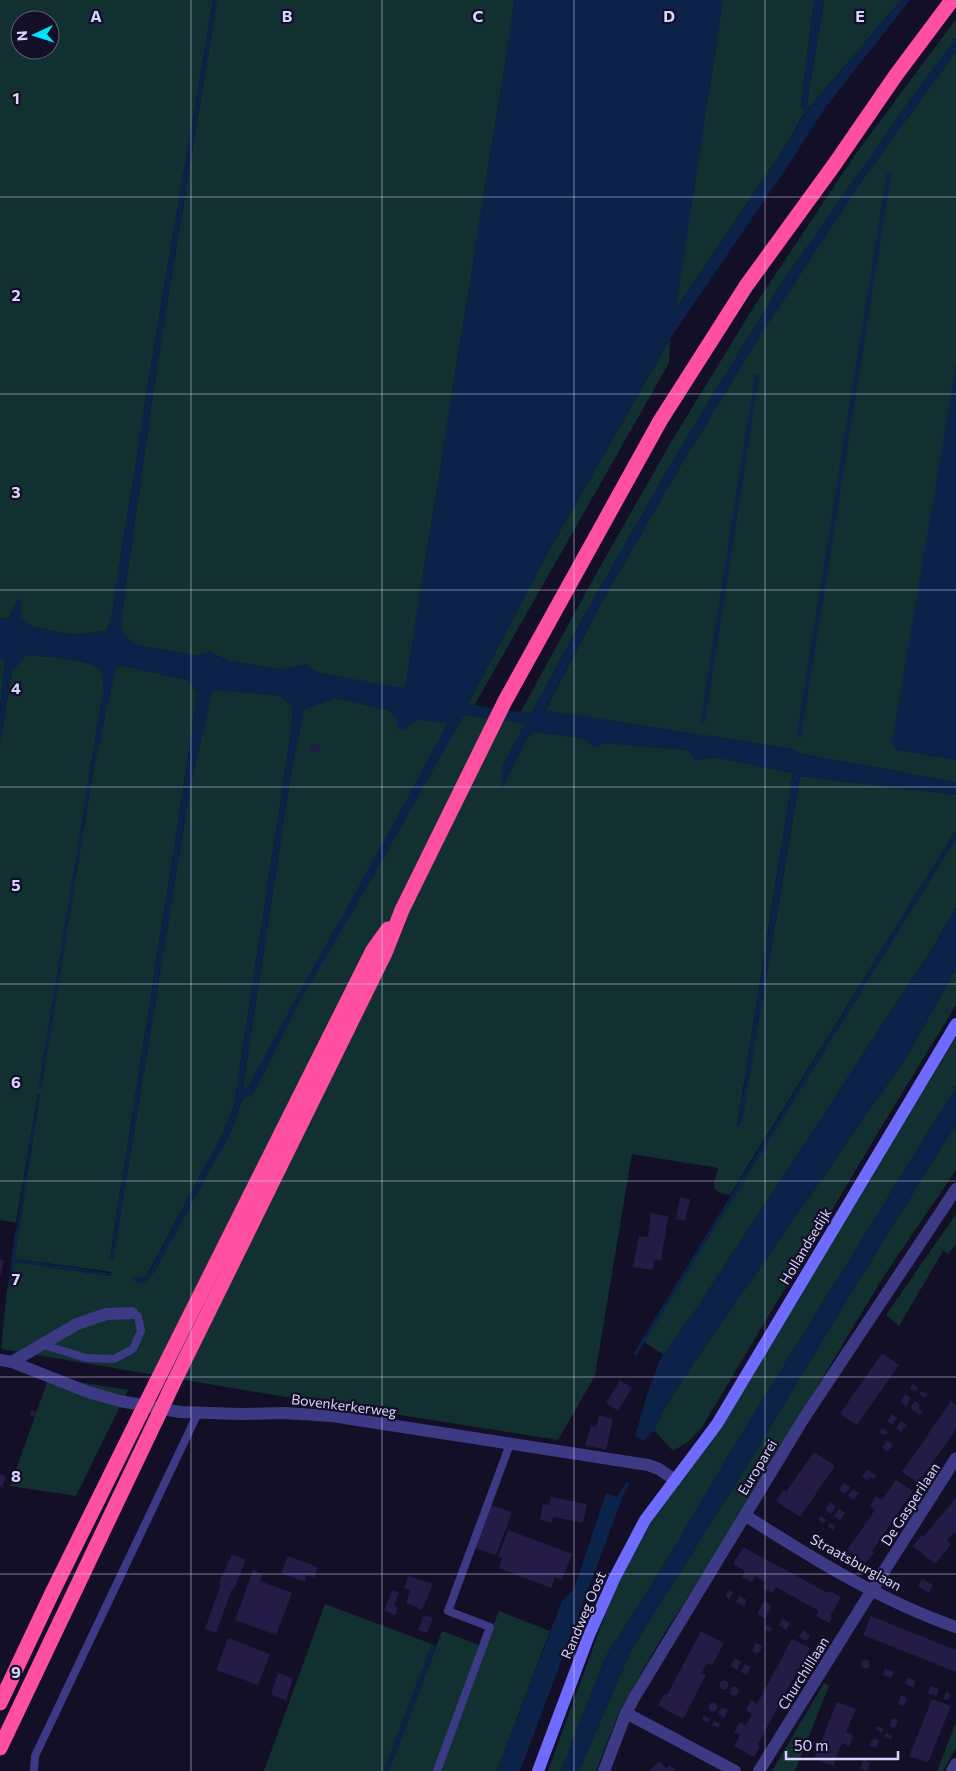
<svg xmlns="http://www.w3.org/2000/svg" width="956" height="1771" font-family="Commissioner,sans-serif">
<rect width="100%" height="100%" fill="#130f26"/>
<g fill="#12302f" fill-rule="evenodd">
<path d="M0,0H213L152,360L111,620L106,631L73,635L30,626L20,618L21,602L17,599L9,619L0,618ZM20,20H50V50H20Z"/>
<path d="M217,0H515L405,689L318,673L311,669L307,664L281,670L229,661L209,652L197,656L137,645L123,635L121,619L155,379Z"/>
<path d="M723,0H814L801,106L805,112L780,155L675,310Z"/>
<path d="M824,0H901L809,108L807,104Z"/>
<path d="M956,19V39L918,89L781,284L675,457L579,625L531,714L520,713L596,574L671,442L753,308L857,152Z"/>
<path d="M956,51V364L925,555L897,750L956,760V782L801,754L793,749L545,711L600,605L675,475L762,332L866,175Z"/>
<path d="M670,339L669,363L474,706L468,704L549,550Z"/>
<path d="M26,655C43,657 92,657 101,672C104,677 103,686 103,691L39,1088H41L94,767L115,670L120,665L187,680L197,692L188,759L110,1257L113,1259L192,778L213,689L281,696L293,707L290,739L234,1106L222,1135L146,1277L145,1283L154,1272L230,1133L246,1091L243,1086L291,773L304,709L336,698L388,710L396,718L416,720L464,715L526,723L503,765L502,788L526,740L534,732L582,738L594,747L606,743L688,750L696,760L716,757L793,773L737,1127L742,1120L800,776L956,795V830L730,1195C708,1192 714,1185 718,1168L632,1154L595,1376L558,1440L262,1393L1,1349L7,1290L15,1262L110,1276L111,1272L17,1259L15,1255L40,1095L38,1094L16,1223L0,1220V742L12,671Z"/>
<path d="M0,657L5,660L0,709Z"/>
<path d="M956,838V908L930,952L699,1305L664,1355L644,1342Z"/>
<path d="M956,969V1005L885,1121L701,1429L688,1442L673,1451L654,1430L662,1413L688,1371L907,1056Z"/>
<path d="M956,1037V1087L728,1456L667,1560L605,1658L561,1771H548L609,1604L618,1583L655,1515L824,1253Z"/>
<path d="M956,1124V1170L884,1276L715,1556L667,1629L620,1710L596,1771H579L631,1650L745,1469L859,1280Z"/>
<path d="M956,1214V1244L948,1254L943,1251L899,1326L886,1315Z"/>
<path d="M49,1377L128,1390L76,1496L10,1486Z"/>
<path d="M325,1604L432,1644L384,1771H264Z"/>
<path d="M499,1611L550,1631L497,1771H389L442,1631L485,1647Z"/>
<path d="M824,1683L829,1686L795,1771H772Z"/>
<path d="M956,1722V1748L943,1771H937Z"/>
</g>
<g fill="#0c2248" fill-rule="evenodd">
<path d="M213,0H217L155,379L121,619L123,635L137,645L197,656L209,652L229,661L281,670L307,664L311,669L318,673L405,688L515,0H723L676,309L780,155L805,113L801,106L814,0H824L807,104L809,108L901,0H910L825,108L791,161L670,339L549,550L468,704L531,714L579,625L675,457L781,284L918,89L956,39V51L866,175L762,332L675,475L600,605L545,710L793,749L801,754L956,782V795L800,776L742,1120L737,1129L793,773L716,757L696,760L688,750L607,743L594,747L582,738L534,732L526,740L501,790L503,765L525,723L464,715L376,872L297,1006L265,1072L252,1096L243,1098L230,1133L154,1272L145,1283L134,1281L133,1278L146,1277L151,1269L222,1135L234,1106L290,739L293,707L281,696L213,690L192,778L113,1259L110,1258L188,759L197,692L187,680L120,665L115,670L94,767L41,1089L38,1088L103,691C103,686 104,677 101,672C93,657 43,657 26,655L12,672L0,742V709L5,660L0,657V618L9,619L17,599L21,601L20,618L30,626L73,635L106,631L111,620L152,360ZM336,698L388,710L396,718L398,729L404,730L416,720L447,723C383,847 312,967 246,1090L243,1086L291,773L304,709Z"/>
<path d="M956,364V760L897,750L892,743Z"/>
<path d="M956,830V838L636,1356L633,1354Z"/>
<path d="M956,908V969L907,1056L688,1371L662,1413L656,1428L644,1441L635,1436L648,1392L660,1360L699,1305L930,952Z"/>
<path d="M956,1087V1124L859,1280L745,1469L631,1650L579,1771H561L605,1658L667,1560L728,1456Z"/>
<path d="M38,1094H40L15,1256L17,1259L111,1273L110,1276L15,1262L9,1291L7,1290L12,1261L11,1260Z"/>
<path d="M606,1493L622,1499L520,1771H497L562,1601L574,1589Z"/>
<path d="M432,1644L436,1646L389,1771H384Z"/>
</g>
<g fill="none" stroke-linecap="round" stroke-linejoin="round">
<g stroke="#0c2248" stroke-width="4.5">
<path d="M703,720L757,376"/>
<path d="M799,735L889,174"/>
<path d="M615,1503L623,1492L627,1485"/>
</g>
</g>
<g fill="#241b47">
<path d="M311,744L320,746L319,752L310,751Z"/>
<path d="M680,1197L690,1199L685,1221L676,1219Z"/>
<path d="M651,1213L668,1216L661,1261L654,1260L653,1270L633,1267L639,1236L648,1237Z"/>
<path d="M0,1259L4,1260L1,1275H0Z"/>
<path d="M882,1353L899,1365L857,1425L840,1414Z"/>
<path d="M620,1380L632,1388L618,1411L606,1403Z"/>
<path d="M912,1384L918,1388L916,1392L910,1388Z"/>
<path d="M922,1391L928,1395L925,1398L919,1394Z"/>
<path d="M905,1394L911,1398L906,1406L900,1402Z"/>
<path d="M915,1401L920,1405L918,1408L923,1412L920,1415L910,1408Z"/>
<path d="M951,1401L956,1405V1429L918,1483L902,1472Z"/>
<path d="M31,1410L36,1412L34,1417L29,1415Z"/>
<path d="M892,1414L897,1418L892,1425L887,1421Z"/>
<path d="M599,1415L613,1419L606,1450L585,1445L591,1426L596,1427Z"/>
<path d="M901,1421L907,1425L901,1432L896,1428Z"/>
<path d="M882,1428L888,1432L885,1435L879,1432Z"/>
<path d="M887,1441L893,1444L888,1452L882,1448Z"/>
<path d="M814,1452L835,1466L800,1517L776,1501L784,1490L786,1492Z"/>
<path d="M867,1469L876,1476L874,1479L870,1477L868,1480L862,1477Z"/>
<path d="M0,1474L6,1476L2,1487L0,1486Z"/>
<path d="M896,1480L913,1491L872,1551L874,1552L866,1563L847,1550L875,1510L870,1506L876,1496L882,1500Z"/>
<path d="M844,1483L850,1487L845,1494L839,1490Z"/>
<path d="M853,1489L859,1493L854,1500L848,1496Z"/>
<path d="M551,1497L587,1504L583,1523L553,1517L552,1523L540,1520L543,1504L549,1505Z"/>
<path d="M956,1498V1534L954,1532L947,1540L951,1544L935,1564L913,1546L922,1535L923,1537Z"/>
<path d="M830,1502L836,1507L831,1514L825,1510Z"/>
<path d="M491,1505L512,1512L496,1555L475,1548Z"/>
<path d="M839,1509L845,1513L840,1520L834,1516Z"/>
<path d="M821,1516L826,1520L824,1524L818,1520Z"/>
<path d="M830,1523L836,1526L833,1530L827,1526Z"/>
<path d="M508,1530L572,1554L562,1580L555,1577L551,1588L499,1568L502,1558L498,1556Z"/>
<path d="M743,1547L828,1593L830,1591L841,1597L830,1617H832L829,1623L816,1616L819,1611L776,1587L773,1593L763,1588L765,1582L755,1576L752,1582L742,1577L745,1571L733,1564Z"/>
<path d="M232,1554L246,1560L234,1589H232L216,1633L205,1629L221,1584L219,1583Z"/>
<path d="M288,1556L318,1567L314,1578L307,1575L305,1582L281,1573Z"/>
<path d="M253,1570L263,1574L260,1581L292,1593L276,1635L235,1620Z"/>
<path d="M408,1576L433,1584L422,1610L406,1603L410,1590L404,1588Z"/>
<path d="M922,1579L933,1585L929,1593L918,1586Z"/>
<path d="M393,1590L399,1593L394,1606L398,1608L395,1615L384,1610Z"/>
<path d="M729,1590L733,1593L729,1599L725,1596Z"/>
<path d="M739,1596L747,1600L744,1607L736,1602Z"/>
<path d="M764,1601L772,1606L765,1618L757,1614Z"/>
<path d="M424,1615L433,1618L427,1633L418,1630Z"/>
<path d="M871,1616L956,1650V1672L863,1635Z"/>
<path d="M782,1619L790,1623L786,1630L779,1625Z"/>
<path d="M766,1625L772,1628L770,1632L764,1629Z"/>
<path d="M803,1630L810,1635L807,1641L799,1637Z"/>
<path d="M701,1631L724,1643L712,1665L707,1663L702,1673L706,1675L683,1719L658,1705L664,1694L667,1695Z"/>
<path d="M228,1638L270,1654L258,1685L216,1670Z"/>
<path d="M792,1639L810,1648L758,1744L760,1746L754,1757L734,1746L740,1735L734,1732L740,1722L746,1725L752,1714L746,1710L751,1700L757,1704Z"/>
<path d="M756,1643L763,1646L758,1654L752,1651Z"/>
<path d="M735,1658L741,1662L737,1670L731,1666Z"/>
<circle cx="865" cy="1664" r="4.5"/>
<path d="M745,1664L751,1667L747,1675L741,1672Z"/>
<path d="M885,1668L894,1672L891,1678L883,1675Z"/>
<path d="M278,1673L293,1678L286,1700L271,1695Z"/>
<path d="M908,1677L916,1681L913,1687L905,1684Z"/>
<circle cx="724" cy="1685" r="4.5"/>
<path d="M930,1686L939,1689L936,1696L928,1693Z"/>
<circle cx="734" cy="1691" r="4.5"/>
<path d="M946,1692L950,1694L948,1700L943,1699Z"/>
<path d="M901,1695L907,1698L904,1706L898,1704Z"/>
<path d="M932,1699L951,1706L928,1763L909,1756Z"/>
<path d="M837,1702L856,1709L846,1732L854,1735L849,1746L842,1743L833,1766L814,1759Z"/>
<circle cx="713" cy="1707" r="4.5"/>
<path d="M722,1707L728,1710L724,1718L718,1714Z"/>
<path d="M704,1715L710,1719L708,1723L702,1720Z"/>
<path d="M892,1718L898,1720L895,1728L889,1726Z"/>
<path d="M714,1721L720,1724L718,1728L712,1725Z"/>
<path d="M877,1726L884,1729L882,1733L876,1730Z"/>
<path d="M886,1733L892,1736L891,1740L884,1737Z"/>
<path d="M873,1738L879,1740L876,1748L869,1746Z"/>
<path d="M864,1760L870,1763L867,1771L860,1768Z"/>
<path d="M659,1761L666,1768L670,1765L676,1771H649Z"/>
</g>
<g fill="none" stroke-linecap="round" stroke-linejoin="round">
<g stroke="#3d3a85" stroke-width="8">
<path d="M44,1345L86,1358L114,1359L133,1349L141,1331L138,1316L132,1313"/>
<path d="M34,1771L35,1756L198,1413"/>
<path d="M437,1771L490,1627L448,1611L510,1444"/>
</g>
<g stroke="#3d3a85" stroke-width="12">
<path d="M0,1360L12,1362L88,1392L120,1401L180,1412L240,1414L284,1413L332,1416L648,1465L659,1469L675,1480"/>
<path d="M12,1362L77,1324L106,1314L132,1313"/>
<path d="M746,1516C812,1558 881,1601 956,1627"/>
<path d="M626,1713L735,1771"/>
<path d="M604,1771L626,1713L634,1698L804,1418L956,1189"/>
<path d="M759,1771L872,1590L956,1458"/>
<path d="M952,1771L956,1764"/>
</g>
<path stroke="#6f6bff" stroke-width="12" d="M538,1771L589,1635L614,1579L645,1520L717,1424L956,1024"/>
<g stroke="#ff4fa3" stroke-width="15">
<path d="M156,1383L373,950L388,929"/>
<path d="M172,1386L385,953L402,910L505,701L660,421L746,286L834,165L896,75L952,0"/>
<path d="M0,1703L53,1591L140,1415"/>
<path d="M0,1748L157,1418"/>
</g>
<g stroke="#ff4fa3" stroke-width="15">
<path d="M140,1415L156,1383"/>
<path d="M157,1418L172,1386"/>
</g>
</g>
<path fill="none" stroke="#d9d4ff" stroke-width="1" stroke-opacity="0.55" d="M191,0V1771M382,0V1771M574,0V1771M765,0V1771M0,197H956M0,394H956M0,590H956M0,787H956M0,984H956M0,1181H956M0,1377H956M0,1574H956"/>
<g text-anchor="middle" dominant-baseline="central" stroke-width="4.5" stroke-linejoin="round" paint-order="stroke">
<g font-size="14" fill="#d9d4ff" stroke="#130f26">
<text transform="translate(805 1246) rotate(-59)">Hollandsedijk</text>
<text transform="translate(344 1405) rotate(7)">Bovenkerkerweg</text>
<text transform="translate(757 1467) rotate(-59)">Europarei</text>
<text transform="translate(910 1504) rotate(-57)">De Gasperilaan</text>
<text transform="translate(856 1562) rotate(29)">Straatsburglaan</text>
<text transform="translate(583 1615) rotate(-67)">Randweg Oost</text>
<text transform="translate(803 1673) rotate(-58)">Churchilllaan</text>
</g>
</g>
<g font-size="16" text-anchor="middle" font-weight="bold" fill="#d9d4ff" stroke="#130f26" stroke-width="4.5" stroke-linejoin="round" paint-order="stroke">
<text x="96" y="22">A</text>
<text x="287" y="22">B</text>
<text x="478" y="22">C</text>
<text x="669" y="22">D</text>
<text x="860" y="22">E</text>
<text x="16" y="104">1</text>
<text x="16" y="301">2</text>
<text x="16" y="498">3</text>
<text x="16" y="694">4</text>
<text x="16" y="891">5</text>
<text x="16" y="1088">6</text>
<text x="16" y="1285">7</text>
<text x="16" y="1482">8</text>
<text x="16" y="1678">9</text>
</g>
<g transform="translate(35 35) rotate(266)"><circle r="24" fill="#130f26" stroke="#625e7d"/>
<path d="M0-4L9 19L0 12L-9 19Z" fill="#00e5ff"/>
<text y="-8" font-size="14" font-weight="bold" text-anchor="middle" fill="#d9d4ff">N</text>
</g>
<path d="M786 1751v8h112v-8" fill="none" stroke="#d9d4ff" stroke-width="2.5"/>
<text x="794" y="1751" font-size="15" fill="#d9d4ff" stroke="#130f26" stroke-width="4" paint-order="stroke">50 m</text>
</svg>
